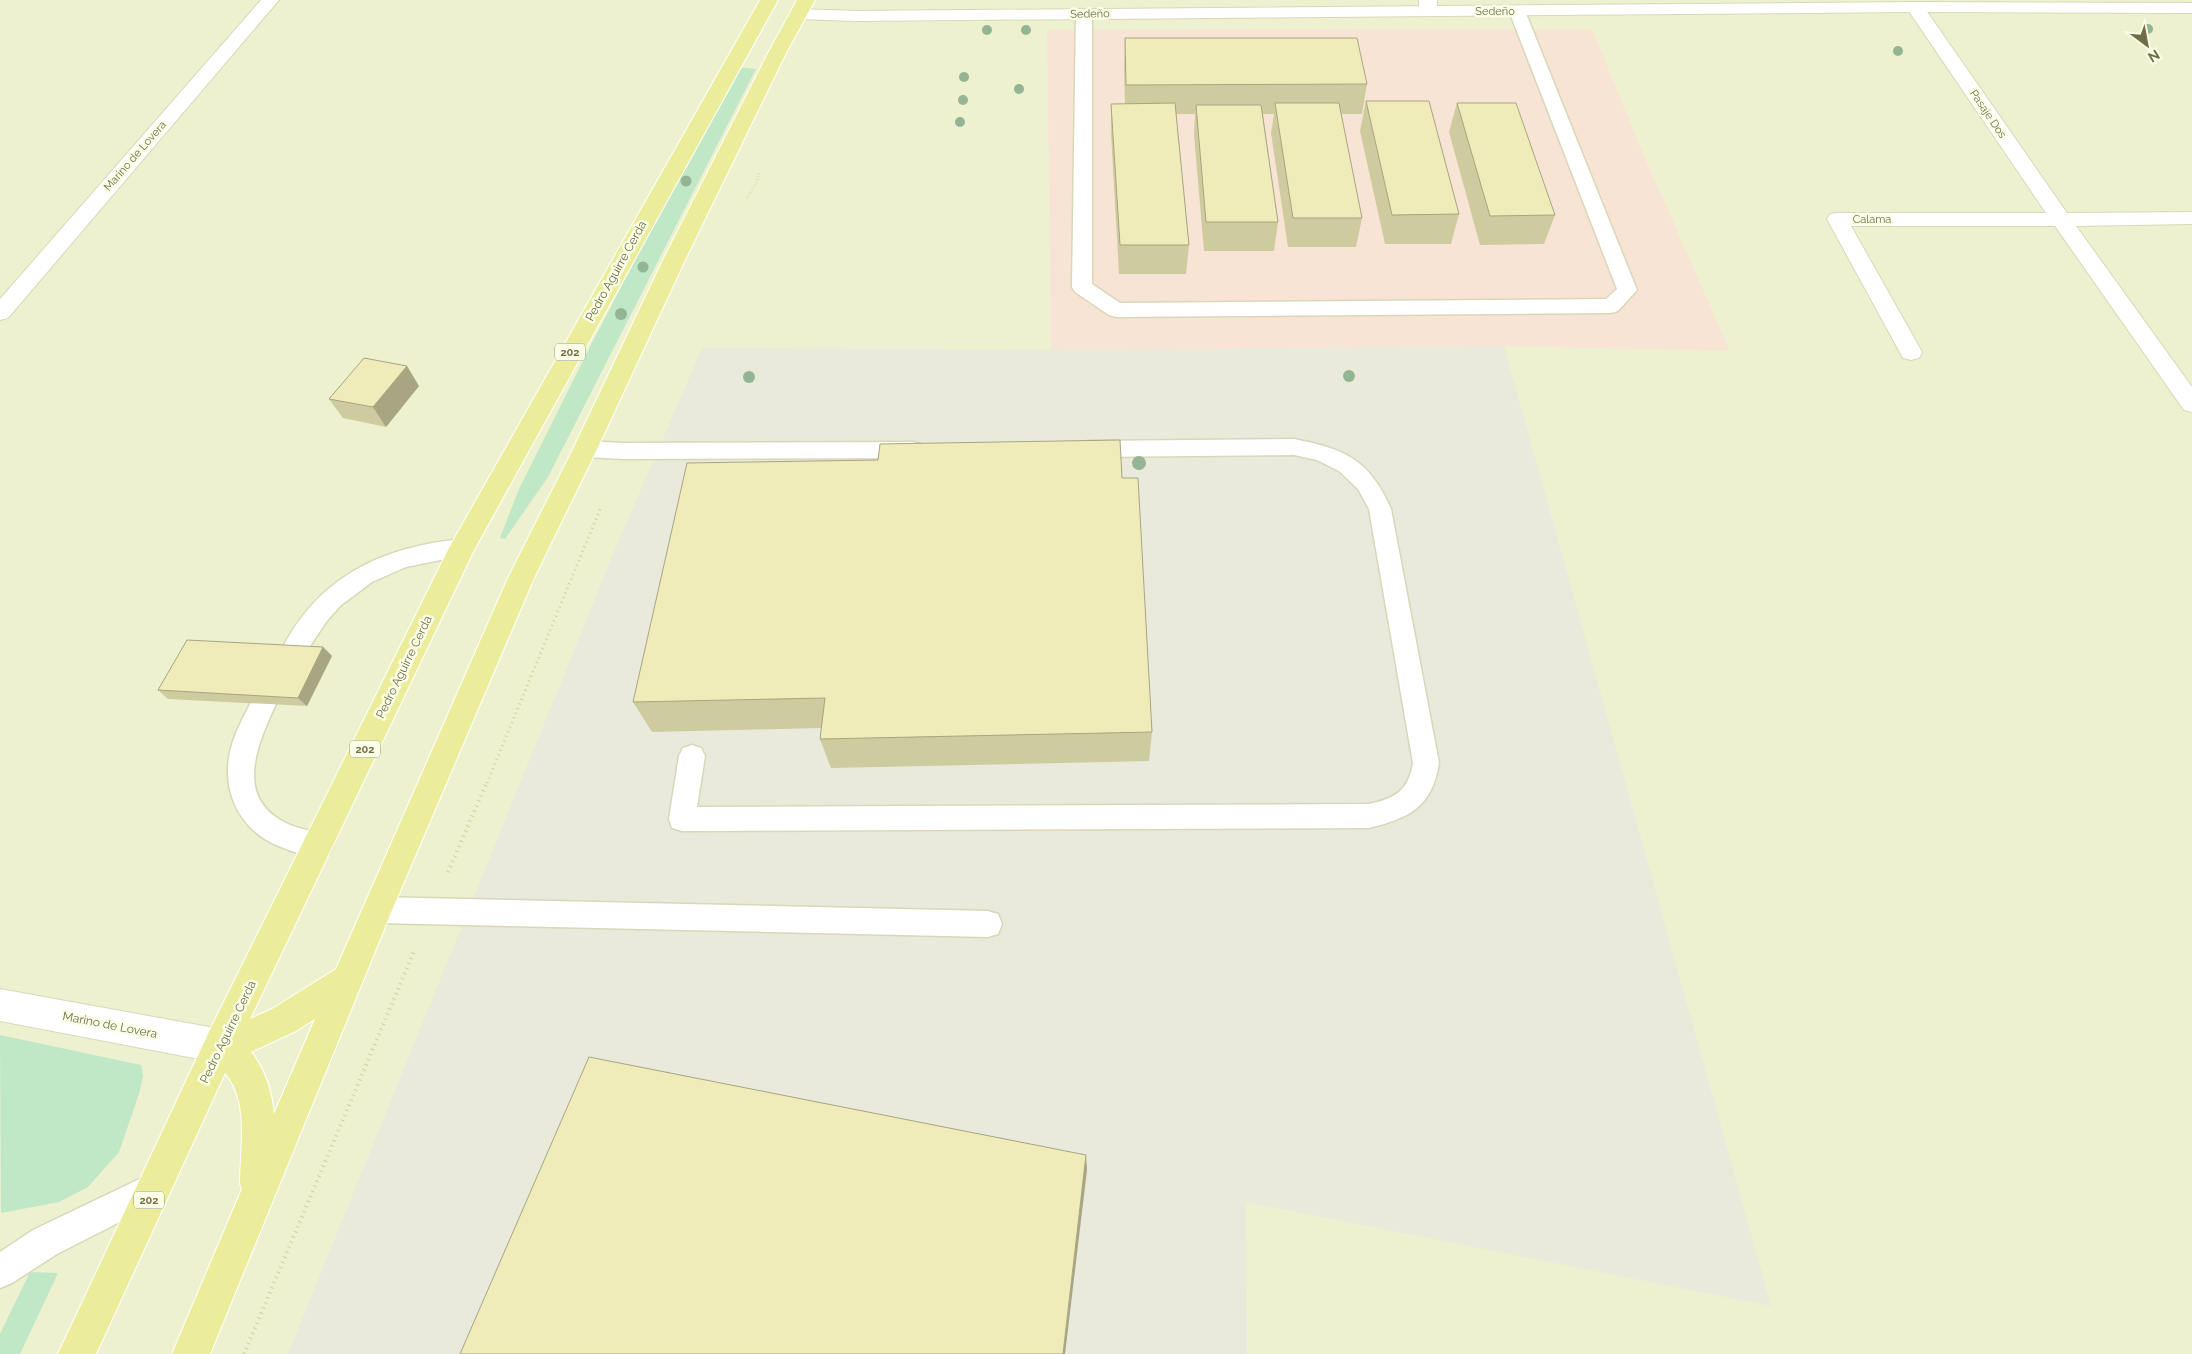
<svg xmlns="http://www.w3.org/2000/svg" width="2192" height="1354" font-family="Raleway,sans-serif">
<rect width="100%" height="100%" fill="#f6fbe0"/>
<rect fill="#eef1cf" x="0" y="0" width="2192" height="1354"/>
<path fill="#e9e9dc" d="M1504,346L1771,1306L1246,1202L1247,1354H288L614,552L702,348L1051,350Z"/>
<path fill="#f8e4d4" d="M1592,29L1642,151L1730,351L1504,346L1051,350L1047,30Z"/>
<g fill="#c0e7c6">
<path d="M736,67L756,69L548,477L505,539L500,538L519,489L592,343Z"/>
<path d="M0,1035L141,1065L143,1076L139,1094L119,1152L88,1187L59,1202L1,1213Z"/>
<path d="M30,1272L58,1273L20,1354H0V1334Z"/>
</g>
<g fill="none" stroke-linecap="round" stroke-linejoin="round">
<g stroke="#d8d8b8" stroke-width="3">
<g id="service">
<path d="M1517,6L1523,8L1525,11L1637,290L1618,311L1611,313L1116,317L1109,315L1075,292L1072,287L1076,14L1078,11H1090L1092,14V284L1120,303L1606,299L1617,289L1509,11L1511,8Z"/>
<path d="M1294,439C1345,449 1369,459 1391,509L1439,763C1432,807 1410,818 1369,828L682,831L672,828L669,819L679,756L683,748L692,745L701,748L705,756L697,807L1369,804C1396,798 1408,791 1413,763L1369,509L1358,489L1339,471L1317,460L1294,455L1088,457L1080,455L1077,449L1080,443L1088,441Z"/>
<path d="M585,441L623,443L913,442L921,444L924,450L921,456L913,458L623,459L585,457L577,455L574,449L577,443Z"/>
<path d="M462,539L470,542L474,548L470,554L406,567L372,582L340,606L326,622L301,660L292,663L283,660L280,653C317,577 381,547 462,539Z"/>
<path d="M263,693L272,696L276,704C257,745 233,799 288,824C301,830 316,831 329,836L333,845L329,854C313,860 296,853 281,847C237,830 218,786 233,741C238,726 247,711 254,696Z"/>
<path d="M377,897L988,911L998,914L1002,924L998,934L988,937L377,923L367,919L363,910L367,901Z"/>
<path d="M154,1172L165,1177L170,1188L165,1199L57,1254L12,1283L0,1288V1252L33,1230Z"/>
</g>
</g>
<g stroke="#d8d8b8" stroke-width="2">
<g id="minor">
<path d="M261,0H279L8,318L0,320V299Z"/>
<path d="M1419,0H1437V11L1434,15L1428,16L1422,15L1419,11Z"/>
<path d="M1915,2L1921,3L2067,213L2192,212V224L2076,226L2192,387V412L2184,410L2055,226H1851L1922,352L1919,358L1911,360L1903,358L1827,219L1830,214L1837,213H2046L1906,7L1909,3Z"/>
<path d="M0,989L220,1029L232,1034L237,1046L232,1058L220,1063L0,1021Z"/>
</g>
</g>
<g stroke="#d8d8b8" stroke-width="2">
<path id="tertiary" d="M1915,2L2192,3V13L1915,12L856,21L798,19L792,18L789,14L792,10L798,9L856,11Z"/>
</g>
<g stroke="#fff" stroke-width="2">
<path id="trunk" d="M760,0H778L474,550L250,1019L272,1009L336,969L508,578L573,449L663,260L767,55L797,0H815L785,55L685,260L597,449L534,578L392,910L210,1354H172L242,1189L240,1184C240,1149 250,1101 225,1073L96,1354H58L208,1034L449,548ZM315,1019L274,1114C272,1093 265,1069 251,1052L296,1031Z"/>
</g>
<path stroke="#d3d09d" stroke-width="2.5" stroke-dasharray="0.5 2.5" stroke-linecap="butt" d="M747,198L756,184L759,173"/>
<path stroke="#d3d09d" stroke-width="3" stroke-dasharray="1 4" stroke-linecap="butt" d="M487,783L601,507"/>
<g stroke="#d3d09d" stroke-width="4" stroke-dasharray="1 4.5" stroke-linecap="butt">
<path d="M448,872L487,782"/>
<path d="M244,1354L415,949"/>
</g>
<use href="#service" fill="#fff" fill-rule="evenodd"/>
<use href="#minor" fill="#fff" fill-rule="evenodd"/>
<use href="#tertiary" fill="#fff" fill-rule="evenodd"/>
<use href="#trunk" fill="#eced9a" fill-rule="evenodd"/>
</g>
<g fill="#94b593">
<circle cx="2148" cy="29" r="5"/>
<circle cx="987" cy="30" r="5"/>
<circle cx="1026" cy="30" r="5"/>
<circle cx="1898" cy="51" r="5"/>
<circle cx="964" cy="77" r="5"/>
<circle cx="1019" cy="89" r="5"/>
<circle cx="963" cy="100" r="5"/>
<circle cx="960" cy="122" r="5"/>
<circle cx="686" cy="181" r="5.5"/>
<circle cx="643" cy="267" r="5.5"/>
<circle cx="621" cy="314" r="6"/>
<circle cx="1349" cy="376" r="6"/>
<circle cx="749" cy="377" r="6"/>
<circle cx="1139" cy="463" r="7"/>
</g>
<g fill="#cecb9f">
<path d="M1125,38L1367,84L1362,114H1341L1362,218L1356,247H1288L1271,133L1274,114H1263L1278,222L1274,251H1204L1194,135L1195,114H1176L1189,245L1186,274H1119L1111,133V104H1125L1124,68Z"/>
<path d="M1366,101L1459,214L1451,244H1385L1360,131Z"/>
<path d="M1457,103L1555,215L1544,244L1480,245L1449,132Z"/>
<path d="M419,386L386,427L343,418L329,399Z"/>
<path d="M1122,478L1152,732L1149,761L831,768L820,739L821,728L652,732L633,702Z"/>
<path d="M323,647L332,656L307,706L168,699L158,690Z"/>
</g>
<g fill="#a7a582">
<path d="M407,366L419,386L386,427L373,407Z"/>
<path d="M323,647L332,656L307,706L298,698Z"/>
<path d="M1086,1155L1087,1170L1065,1354H1063Z"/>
</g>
<g fill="#efecb9" stroke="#a7a582">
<path d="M1125,38H1357L1367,84L1126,85Z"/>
<path d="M1366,101H1429L1459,214L1392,215Z"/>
<path d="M1175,103L1189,245H1120L1111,104Z"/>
<path d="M1275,103H1339L1362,218H1293Z"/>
<path d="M1457,103H1516L1555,215L1490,216Z"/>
<path d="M1196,105H1261L1278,222H1206Z"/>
<path d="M364,358L407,366L373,407L329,399Z"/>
<path d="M1120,440L1122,478H1138L1152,732L820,739L825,698L633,702L687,463L878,460L880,444Z"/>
<path d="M187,640L323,647L298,698L158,690Z"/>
<path d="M589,1057L1086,1155L1063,1354H460Z"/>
</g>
<g text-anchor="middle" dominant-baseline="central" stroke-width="5" stroke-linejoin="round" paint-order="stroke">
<g font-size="11" fill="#706d49" stroke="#fafee6">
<text x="1495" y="11">Sedeño</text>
<text transform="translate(1090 14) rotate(-1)">Sedeño</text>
<text transform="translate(1988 114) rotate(56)">Pasaje Dos</text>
<text transform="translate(135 156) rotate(-49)">Marino de Lovera</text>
<text x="1872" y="219">Calama</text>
</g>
<g fill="#fafee6" stroke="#999878" stroke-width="1">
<rect x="555" y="343.5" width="30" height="17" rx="4"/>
<rect x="350" y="740.5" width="30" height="17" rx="4"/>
<rect x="134" y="1191.5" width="30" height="17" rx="4"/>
</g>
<g font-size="11" font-weight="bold" fill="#706d49">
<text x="570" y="352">202</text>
<text x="365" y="749">202</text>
<text x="149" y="1200">202</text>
</g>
<g font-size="12" fill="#706d49" stroke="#fafee6">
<text transform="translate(616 271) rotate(-61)">Pedro Aguirre Cerda</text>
<text transform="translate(404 667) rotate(-64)">Pedro Aguirre Cerda</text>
<text transform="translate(110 1025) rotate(11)">Marino de Lovera</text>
<text transform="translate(228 1032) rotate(-64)">Pedro Aguirre Cerda</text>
</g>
</g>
<g transform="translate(2147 45) rotate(148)" stroke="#fafee6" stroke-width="4" paint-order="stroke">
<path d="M0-4L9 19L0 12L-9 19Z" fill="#706d49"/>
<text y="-8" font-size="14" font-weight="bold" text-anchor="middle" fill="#706d49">N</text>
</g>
</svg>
